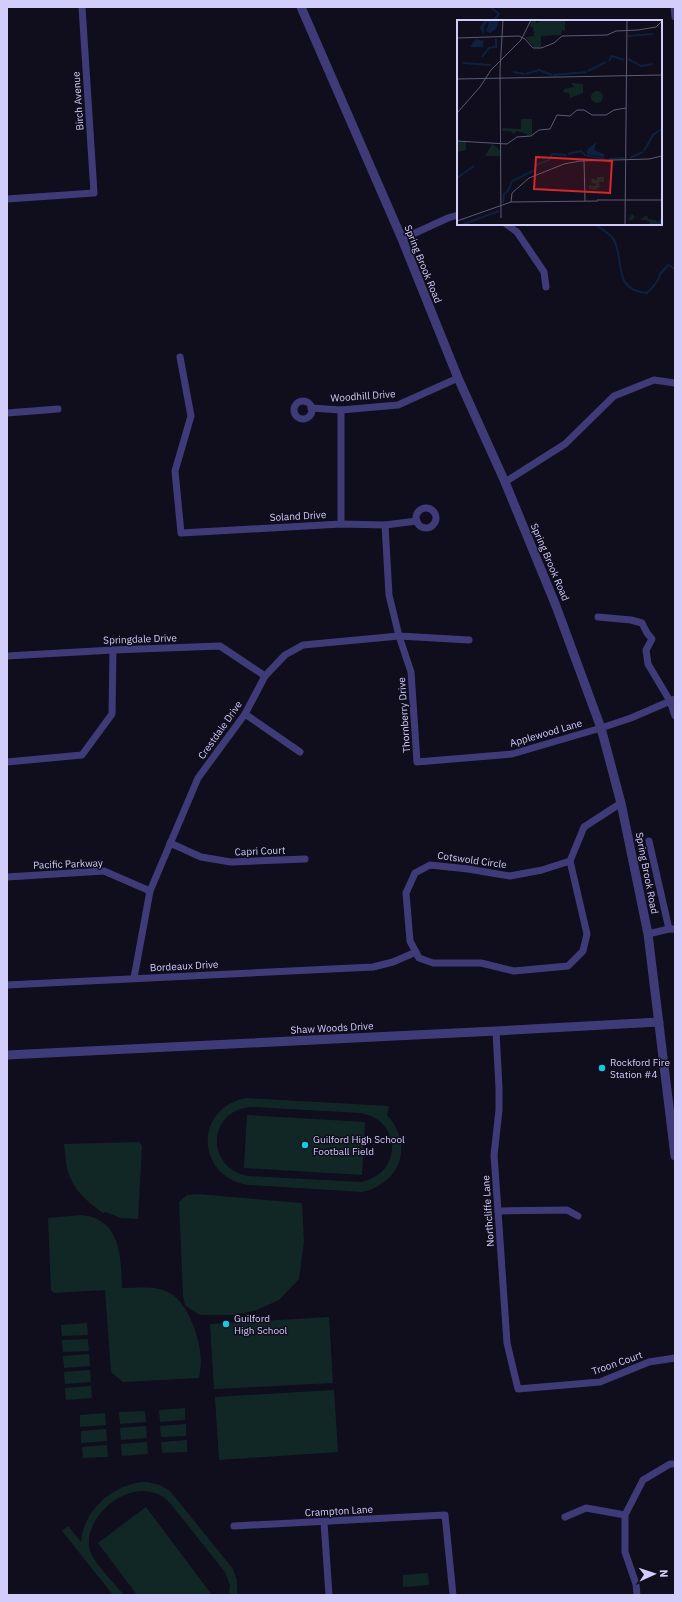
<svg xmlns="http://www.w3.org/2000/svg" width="682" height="1602" font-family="'IBM Plex Sans',sans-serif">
<rect width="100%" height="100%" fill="#100d1d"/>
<g fill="#112726" fill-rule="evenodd">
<path d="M247,1098L389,1106L387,1115C414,1144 401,1184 362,1192L248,1185C195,1176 194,1107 247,1098ZM254,1107L360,1113C402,1119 403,1174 361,1182L249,1176C203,1168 208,1107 254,1107Z"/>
<path d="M247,1115L365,1122L362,1175L244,1168Z"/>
<path d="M139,1142L142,1146L138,1219L121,1218L105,1212L103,1213C84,1199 70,1187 66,1163C65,1156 65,1150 64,1144Z"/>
<path d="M197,1194L302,1203L304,1241L299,1279L279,1300L257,1310L234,1315H202L198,1314L185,1305L183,1295L179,1202L187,1195Z"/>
<path d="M81,1215C121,1218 121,1257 122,1288C136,1288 150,1286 163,1290C187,1297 200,1337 201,1360C201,1366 200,1372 199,1378L123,1382L111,1372L105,1290L54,1293L51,1290L48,1218Z"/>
<path d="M329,1317L333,1383L214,1389L210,1324Z"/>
<path d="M87,1323L88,1335L62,1336L61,1325Z"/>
<path d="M88,1339L89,1351L63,1352L62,1340Z"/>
<path d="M89,1354L90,1366L64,1368L63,1356Z"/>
<path d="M90,1370L91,1382L65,1384L64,1372Z"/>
<path d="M91,1386L92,1398L66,1400L65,1388Z"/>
<path d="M334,1390L338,1452L219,1460L215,1397Z"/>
<path d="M185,1408V1420L160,1422L159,1410Z"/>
<path d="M145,1411L146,1422L120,1424L119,1412Z"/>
<path d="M105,1413L106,1425L80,1427V1415Z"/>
<path d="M186,1424V1436L161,1437L160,1426Z"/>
<path d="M146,1426L147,1438L121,1440L120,1428Z"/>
<path d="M106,1429L107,1441L81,1443V1431Z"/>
<path d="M187,1440V1452L162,1453L161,1442Z"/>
<path d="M147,1442L148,1454L122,1456L121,1444Z"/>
<path d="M107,1445L108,1457L83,1458L82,1447Z"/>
<path d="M147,1482L160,1485L170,1491L233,1569L237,1581V1595H229L230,1585L225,1572L170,1503C139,1469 80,1514 90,1551C94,1563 115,1584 124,1595H113L62,1531L68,1526L81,1542C83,1510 115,1482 147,1482Z"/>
<path d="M146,1507L212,1595H137L98,1543Z"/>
<path d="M428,1573L429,1585L403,1587V1575Z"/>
</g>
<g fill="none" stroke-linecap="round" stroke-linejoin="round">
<g stroke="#0f2140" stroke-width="2">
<path d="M490,7L499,14L493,21"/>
<path d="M594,224C600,228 611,234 614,240C625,262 612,290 647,293C652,288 659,282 660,274L668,265L675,269"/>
</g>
<g stroke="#3f3b79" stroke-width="7">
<path d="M674,7L675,17"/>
<path d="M7,199L94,193L82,7"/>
<path d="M506,224L517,232L544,272L546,287"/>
<path d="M402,239L448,218L458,215"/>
<path d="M180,357L191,416L175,471L181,533L341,524L385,525L417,521"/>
<circle cx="303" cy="410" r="9"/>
<path d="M311,408L341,410L398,405L458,378"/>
<path d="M341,410V524"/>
<path d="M7,413L58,409"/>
<path d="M505,482L565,444L614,396L654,380L675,383"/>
<circle cx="426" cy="518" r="10"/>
<path d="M385,525L389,595L399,636L411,672L417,762L512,754L601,728L631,718L675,699"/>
<path d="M598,617L631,620L642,623L647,633L652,639L646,650L648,664L670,701L675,716"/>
<path d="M7,656L113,650L220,646L265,676"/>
<path d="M245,714L300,752"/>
<path d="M7,762L82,755L112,714L113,650"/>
<path d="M649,841L669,929"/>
<path d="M170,843L201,857L231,862L305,859"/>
<path d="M570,861L587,934L583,951L568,966L514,971L481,963H433L419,958L410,941L406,893L415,873L430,865L468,869L510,876L542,870Z"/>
<path d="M570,861L584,827L621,803"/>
<path d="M7,877L104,871L150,891"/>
<path d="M648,934L669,929H675"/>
<path d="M134,978L150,891L198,778L245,714L265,676L285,655L303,645L399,636L469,640"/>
<path d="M7,985L373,967L393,962L416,952"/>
<path d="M496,1031L499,1088V1110L494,1155L498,1211L507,1343L518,1389L600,1382L649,1362L675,1358"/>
<path d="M498,1211L567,1210L578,1216"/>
<path d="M565,1517L586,1508L625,1515"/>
<path d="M324,1522L329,1595"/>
<path d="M234,1526L445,1515L453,1595"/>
<path d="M637,1595L636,1584L625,1552V1515L643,1480L670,1464H675"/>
</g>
<g stroke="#3f3b79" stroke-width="9">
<path d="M301,7L402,239L458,378L505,482L556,606L601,728L621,803L648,934L675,1156"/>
<path d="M7,1055L496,1031L659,1022"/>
</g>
</g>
<g fill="#0fcce5" stroke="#100d1d" stroke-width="1.5">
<circle cx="602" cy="1068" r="4"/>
<circle cx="305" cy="1145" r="4"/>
<circle cx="226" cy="1324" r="4"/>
</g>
<g text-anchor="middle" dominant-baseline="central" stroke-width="3" stroke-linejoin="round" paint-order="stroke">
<g font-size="10" fill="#d3cdfc" stroke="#100d1d">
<text transform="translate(78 101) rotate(-94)">Birch Avenue</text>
<text transform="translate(423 264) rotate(68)">Spring Brook Road</text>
<text transform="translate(363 396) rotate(-4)">Woodhill Drive</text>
<text transform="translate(298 516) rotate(-3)">Soland Drive</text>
<text transform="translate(550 562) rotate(67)">Spring Brook Road</text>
<text transform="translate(140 639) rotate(-2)">Springdale Drive</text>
<text transform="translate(404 715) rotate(-94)">Thornberry Drive</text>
<text transform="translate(220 730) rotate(-55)">Crestdale Drive</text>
<text transform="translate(546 733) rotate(-16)">Applewood Lane</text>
<text transform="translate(260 851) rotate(-2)">Capri Court</text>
<text transform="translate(472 860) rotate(8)">Cotswold Circle</text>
<text transform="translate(68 864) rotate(-2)">Pacific Parkway</text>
<text transform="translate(647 873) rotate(79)">Spring Brook Road</text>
<text transform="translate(184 966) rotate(-3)">Bordeaux Drive</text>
<text transform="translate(332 1028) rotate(-3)">Shaw Woods Drive</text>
<text transform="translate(488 1211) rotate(-94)">Northcliffe Lane</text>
<text transform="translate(617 1363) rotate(-19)">Troon Court</text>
<text transform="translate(339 1511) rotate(-3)">Crampton Lane</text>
</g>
<g font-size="10" fill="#d3cdfc" stroke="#100d1d" text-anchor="start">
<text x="610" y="1062">Rockford Fire<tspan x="610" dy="12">Station #4</tspan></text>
<text x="313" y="1139">Guilford High School<tspan x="313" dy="12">Football Field</tspan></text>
<text x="234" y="1318">Guilford<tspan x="234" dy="12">High School</tspan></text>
</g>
</g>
<g transform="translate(457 20)">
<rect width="205" height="205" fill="#100d1d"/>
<path d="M75,0H79V3L86,0H108V11L105,10L104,15L84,16V27L78,28L68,17L77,16L76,8L73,6ZM114,63L126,64V73L113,78L112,73L106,72L107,69L117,67ZM134 77a6 6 0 1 1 12 0a6 6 0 1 1-12 0ZM64,99H75V115L70,116V114L60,111L56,114L54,111H45V108L64,109ZM0,121L9,122V130L0,132ZM35,124L43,130V136H28ZM140,157H147V162H142L143,167L138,170L132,169V165L138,166L139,164L134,163L135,158L140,160ZM205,185V205H197L195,202L191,205L193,202L189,200H169H173L171,199V193L172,199L175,194L178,197L175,200H183L190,195L191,199L201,201L198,204H200L205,199Z" fill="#112726"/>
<path d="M27,0L42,1L39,9L33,13L29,11L32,3L30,2L26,8L27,9V15L23,8ZM19,19L26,21L27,19L26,27H13ZM139,122L137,130L147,134V137L130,134V130Z" fill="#0f2140"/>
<path fill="none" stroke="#0f2140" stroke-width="2" d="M171,16L196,14M25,37L32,28L39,27V19M171,39L184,46L196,44M152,41L155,36L167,40M6,43L34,45M131,51L149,42M56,52L68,54M69,54L82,50L95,55M96,55L130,52M187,131L196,115L205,109M111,134L124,131L128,135L148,139M173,138L186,132M152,139L167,138M0,158L17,146M46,183L47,174L51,171L55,161L78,150L79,145L92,140L95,134L110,135M193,203L200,204L205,199M4,205L42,191"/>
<path fill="none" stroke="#5e5a76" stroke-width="1" d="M0,18L62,16L68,19L76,28H84L97,23L105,16L150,15L159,11L181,10L199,7L205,1M0,59L205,55M0,93L23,67L34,50L64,20L74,0M0,121L50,124L60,117L74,116L82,110L93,109L100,95L113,96L120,90H127L135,95H149L157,90L169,88M127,140L128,181M140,180H205M54,182L55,173L72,158L107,144L123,141L192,139L205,136M44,198L43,50L46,0M0,201L54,182L141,181M168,205L170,0"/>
<path fill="#d62828" fill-opacity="0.15" stroke="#d62828" stroke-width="2" d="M79,137L155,141L153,173L77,169Z"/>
<rect width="205" height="205" fill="none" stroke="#d3cdfc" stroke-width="2"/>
</g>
<rect width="682" height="1602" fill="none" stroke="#d3cdfc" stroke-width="16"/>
<g transform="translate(654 1574) rotate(87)" stroke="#100d1d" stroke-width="3" paint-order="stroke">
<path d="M0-3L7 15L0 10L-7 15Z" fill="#d3cdfc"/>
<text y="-6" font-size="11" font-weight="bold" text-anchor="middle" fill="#d3cdfc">N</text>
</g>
</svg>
